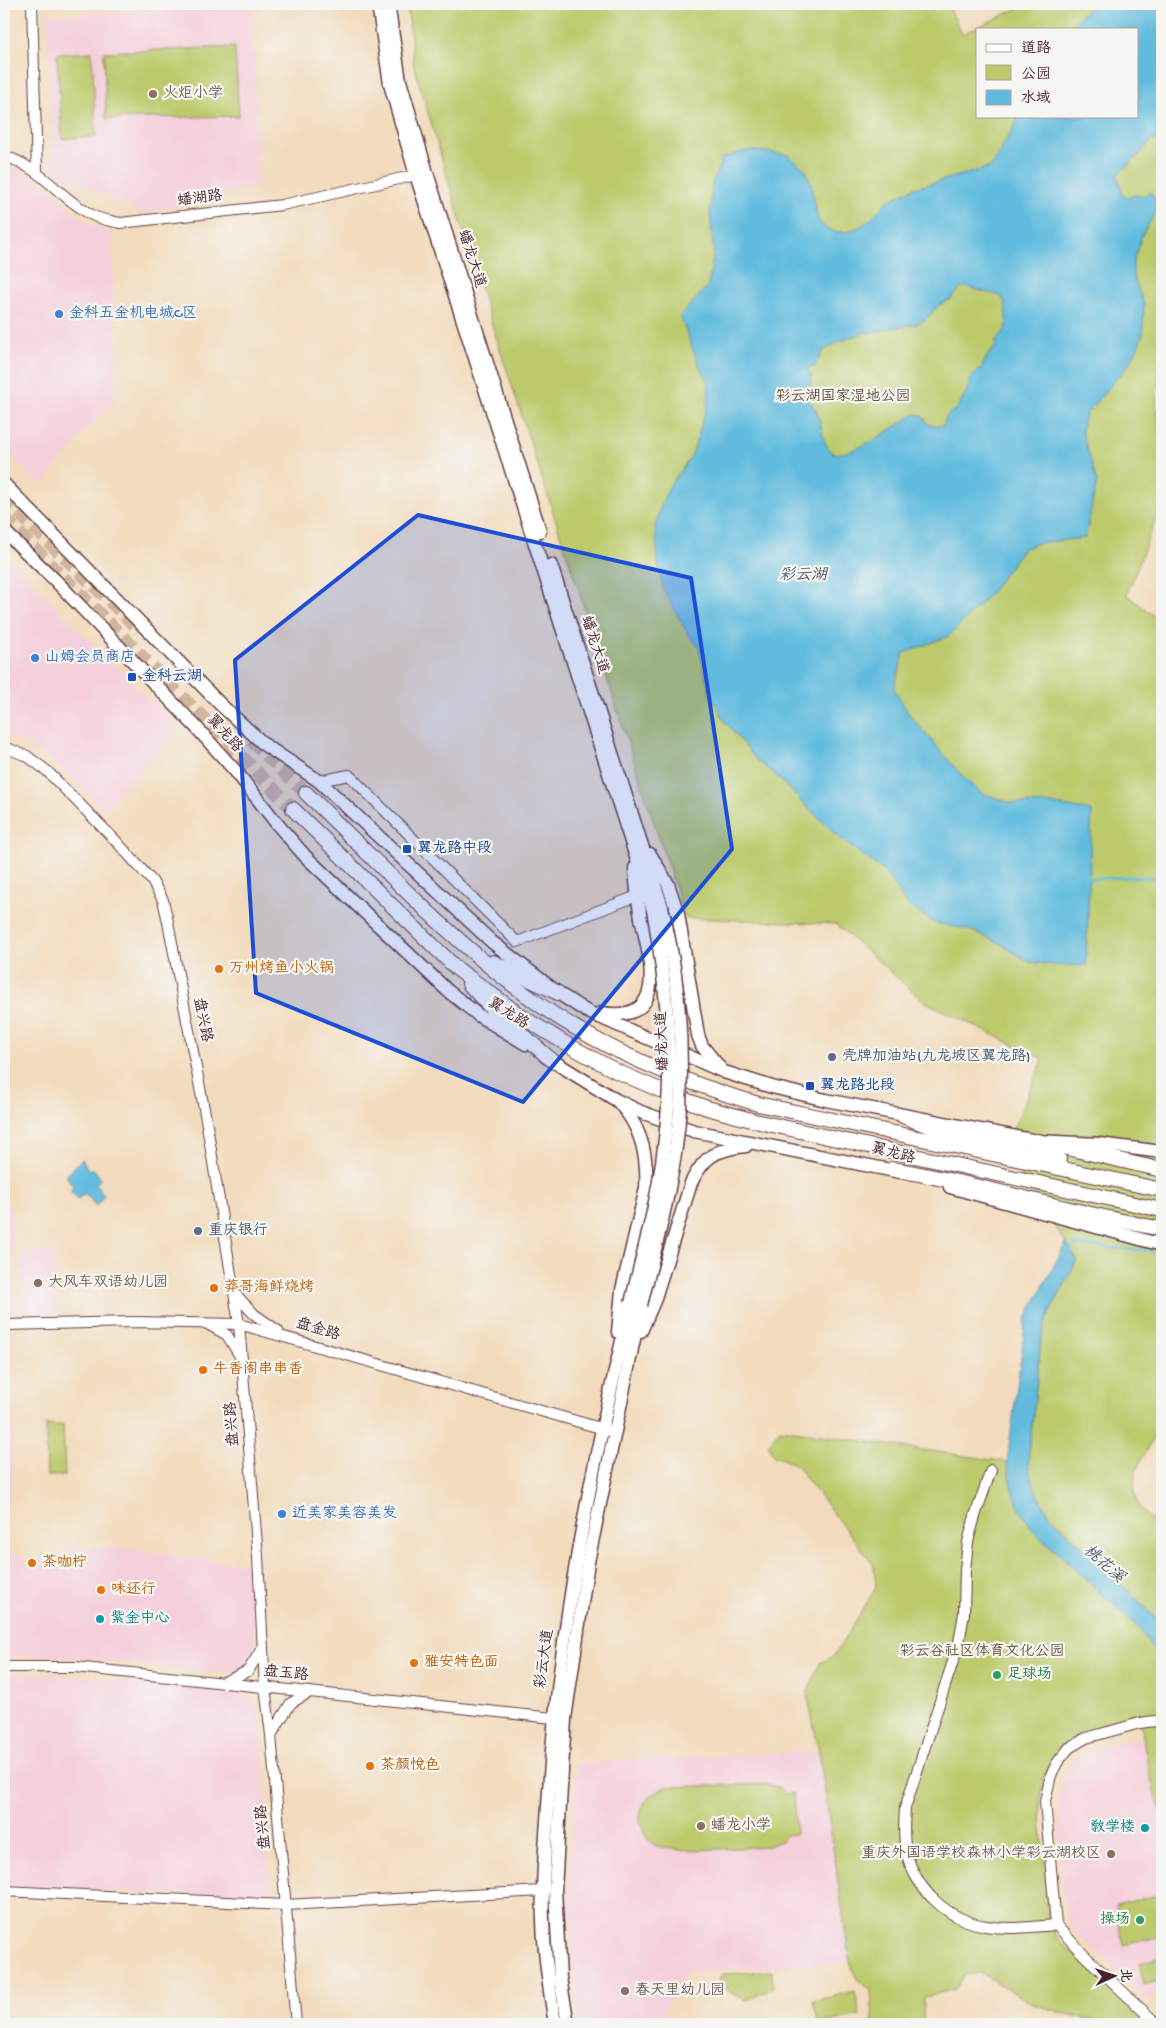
<svg xmlns="http://www.w3.org/2000/svg" width="1166" height="2028" font-family="'Gochi Hand','LXGW WenKai TC',sans-serif">
<rect width="100%" height="100%" fill="#f6f6f2"/>
<filter id="ink" filterUnits="userSpaceOnUse"><feTurbulence type="fractalNoise" baseFrequency=".02" numOctaves="2"/><feDisplacementMap in="SourceGraphic" scale="10" xChannelSelector="R" yChannelSelector="G"/><feConvolveMatrix kernelMatrix="1 2 1 2 8 2 1 2 1" color-interpolation-filters="sRGB"/></filter>
<filter id="wash" filterUnits="userSpaceOnUse"><feTurbulence type="fractalNoise" baseFrequency=".0096" numOctaves="4" result="noise"/><feDisplacementMap in="SourceGraphic" scale="20" xChannelSelector="R" yChannelSelector="G"/><feGaussianBlur stdDeviation="1.12" result="paint"/><feColorMatrix in="noise" values="0 0 0 0 0 0 0 0 0 0 0 0 0 0 0 0 0 1.4 0 .05"/><feComposite in="paint" operator="in"/></filter>
<g filter="url(#wash)">
<rect width="100%" height="100%" fill="#f2dbbc"/>
<g fill="#f5cfdb">
<path d="M252,7L259,184L144,214L73,180L53,173L47,15Z"/>
<path d="M4,162L48,187L70,209L92,225L112,232L117,395L41,485L4,449Z"/>
<path d="M4,556L179,729L103,810L67,773L26,743L4,735Z"/>
<path d="M4,1206H11L15,1311L4,1312Z"/>
<path d="M21,1252H54L55,1315H22Z"/>
<path d="M4,1335H12L13,1481L4,1523Z"/>
<path d="M4,1533L12,1553L30,1560L76,1548L114,1547L232,1563L251,1562L254,1647L249,1662L239,1671L223,1673L57,1656H4Z"/>
<path d="M14,1673L75,1676L239,1693L249,1696L256,1704L260,1719L267,1802L264,1812L272,1894L267,1899L4,1886V1674Z"/>
<path d="M1142,1739L1157,1801L1162,1812V1998L1145,1999L1076,1933L1069,1922L1062,1896L1058,1804L1062,1780L1066,1770L1078,1756L1099,1747Z"/>
<path d="M819,1751L850,1963L687,1972L665,2006L666,2024H580L572,1977L568,1890L576,1763Z"/>
</g>
<g fill="#bcca6c" stroke="#83744c" fill-rule="evenodd">
<path d="M407,4H944L949,7L962,34L1021,7L1024,4H1162V352L1156,403L1162,450L1161,504L1127,595L1162,622V1427C1145,1452 1119,1484 1145,1514C1150,1519 1157,1524 1162,1529V1624L1050,1515C1038,1498 1031,1483 1028,1462L1041,1341L1047,1318L1077,1260L1004,1150L1043,1059L925,1002L836,924L685,918L484,300L414,66ZM977,29H1137V116H977Z"/>
<path d="M235,47L239,116L106,119L104,52Z"/>
<path d="M92,52L96,136L62,139L57,54Z"/>
<path d="M46,1425H63L65,1476H47Z"/>
<path d="M780,1429L1007,1462L1011,1486L1139,1628L1162,1663V1812C1148,1782 1145,1748 1140,1716L1081,1732L1064,1744L1051,1762L1044,1777L1040,1801L1048,1915L1055,1936L1147,2021L1148,2024H1104L1035,2005L981,1973L965,1975L955,1989L924,1997L923,2024H868L873,2020L871,1990L857,1979L850,1963L819,1751L807,1694L820,1663L834,1656L876,1588L874,1565L795,1464L774,1456L768,1445Z"/>
<path d="M767,1784L780,1788L786,1794L793,1793L796,1834L786,1835L781,1841L768,1846C746,1847 668,1855 653,1844C646,1839 639,1825 640,1817C642,1800 652,1793 666,1787Z"/>
<path d="M1162,1894V1936L1124,1945L1115,1905Z"/>
<path d="M1162,1957V1980L1144,1985L1139,1963Z"/>
<path d="M772,1971L773,1988L747,2000L731,1993L719,1980L722,1974Z"/>
<path d="M855,1991L860,2015L819,2024L813,2001Z"/>
</g>
<g fill="#60bbde" stroke="#556d84" fill-rule="evenodd">
<path d="M1093,4H1162V137L1151,141L1134,160L1117,175L1122,189V195L1128,197L1134,195L1144,196L1150,192L1155,199L1156,212L1142,235L1133,262V276L1144,304L1143,334L1135,354L1125,369L1086,414L1083,423L1082,432L1097,482L1085,538L1038,543L1023,549L988,596L949,636L904,653L894,688L908,713L964,778L981,793L1012,803L1051,804L1092,811L1086,965L1063,966L1029,962L1003,945L970,930L935,923L906,904L885,872L838,837L772,772L757,761L723,719L709,689L699,647L689,636L663,589L658,565L655,527L662,502L671,484L692,455L708,403L709,382L699,365L680,316L708,286L714,253L710,212L712,184L722,158L750,150L788,155L805,169L811,183L818,220L824,227L836,232H847L859,227L868,221L888,201L914,188L991,167L1020,116H1137V29H1067ZM966,287L1001,296L1005,303L1007,324L1005,330L996,340V346L986,358L982,367L970,379L966,394L955,411L949,413L946,418L943,426L930,425C922,420 925,412 913,415C891,429 860,453 834,454C820,442 823,425 816,410C814,405 810,404 809,400C807,392 812,384 812,376L807,368L815,366L823,351L840,341L860,334L917,324L926,319L939,305L951,299L960,289Z"/>
<path d="M82,1159L89,1171L93,1168L101,1179L96,1184L104,1195L96,1206L85,1193L78,1199L71,1192L73,1185L66,1176Z"/>
<path d="M1066,1243L1077,1260L1047,1318L1041,1341L1028,1462C1031,1483 1038,1498 1050,1515L1162,1624V1663L1139,1628L1034,1531L1020,1510L1011,1486L1007,1462L1026,1319Z"/>
</g>
<g fill="none" stroke-linecap="round" stroke-linejoin="round">
<g stroke="#60bbde" stroke-width="2.5">
<path d="M1090,879L1131,877L1162,878"/>
<path d="M1070,1253L1074,1245L1162,1252"/>
</g>
</g>
</g>
<g filter="url(#ink)">
<g fill="none" stroke-linecap="round" stroke-linejoin="round">
<g stroke="#d0b59f" stroke-width="14" stroke-dasharray="14 7" stroke-linecap="butt">
<path d="M4,498L140,630"/>
<path d="M4,518L293,809"/>
<path d="M251,740L306,793"/>
</g>
<g stroke="#633b41" stroke-width="12">
<g id="minor">
<path d="M32,4L37,171"/>
<path d="M4,156C43,168 60,199 94,216C102,220 112,221 120,223L282,205L416,175"/>
<path d="M4,747L27,756L47,771L116,841L152,881L163,900L168,922L206,1119L239,1324L258,1557L265,1687L271,1735L296,2024"/>
<path d="M319,781L349,775L517,942L637,896"/>
<path d="M234,1293L254,1314L278,1331"/>
<path d="M4,1325L134,1322L239,1324L614,1432"/>
<path d="M209,1325L227,1335L241,1358"/>
<path d="M991,1470L975,1516L968,1542L965,1570L964,1613L959,1643L905,1808C904,1822 903,1837 906,1851C915,1889 947,1920 986,1926C1009,1930 1032,1927 1056,1925"/>
<path d="M4,1667H75L562,1719"/>
<path d="M224,1682L248,1671L263,1647"/>
<path d="M271,1735L291,1703L310,1692"/>
<path d="M4,1891L285,1905L542,1891"/>
<path d="M1157,2024L1084,1955L1056,1925L1045,1801L1051,1775L1057,1763L1069,1748L1086,1738L1140,1723L1162,1720"/>
</g>
</g>
<g stroke="#633b41" stroke-width="15">
<g id="major">
<path d="M378,4L390,84L416,175L653,910"/>
<path d="M388,4L400,81L427,173L540,531"/>
<path d="M4,484L222,706L266,746L319,781L492,942L558,993L586,1011L724,1072L772,1087L826,1100L1037,1141L1099,1144L1162,1152"/>
<path d="M4,531L56,581L196,727L238,774L278,825L305,856L448,991L478,1015L526,1044"/>
<path d="M551,565L662,907"/>
<path d="M650,854L668,884L678,914L698,1035L702,1046L720,1068"/>
<path d="M601,1013C670,1024 650,959 641,918C638,901 636,885 635,868"/>
<path d="M545,1056L616,1100L641,1112L694,1131L900,1172"/>
<path d="M950,1187L1162,1245"/>
<path d="M641,1331L654,1301L691,1183C704,1156 716,1149 746,1146"/>
<path d="M618,1332L622,1290L646,1188C648,1157 642,1128 620,1104"/>
<path d="M555,2024C548,1981 541,1933 543,1889C544,1856 547,1823 549,1791C559,1626 592,1464 631,1303"/>
<path d="M568,2024L560,1978L555,1890L565,1719L588,1562L641,1305"/>
</g>
</g>
<g stroke="#633b41" stroke-width="16">
<g id="highway">
<path d="M306,793C380,864 450,940 533,1000C600,1049 679,1081 758,1104L1162,1190"/>
<path d="M293,809L456,968L521,1016L568,1045L616,1071L662,1091L707,1108L755,1121L1162,1210"/>
<path d="M493,962L558,993"/>
<path d="M469,984L493,1010L554,1062"/>
<path d="M903,1116L951,1135L1059,1159"/>
<path d="M1037,1141L1162,1170"/>
<path d="M892,1169C983,1184 1071,1213 1162,1229"/>
</g>
</g>
<use href="#minor" stroke="#fff" stroke-width="10"/>
<use href="#major" stroke="#fff" stroke-width="12"/>
<use href="#highway" stroke="#fff" stroke-width="14"/>
<g stroke="#633b41" stroke-width="15" stroke-linecap="butt">
<g id="major-bridge">
<path d="M631,1303C643,1252 658,1200 664,1147C675,1066 667,990 653,910"/>
<path d="M641,1305C657,1241 676,1174 680,1108C682,1064 681,1018 675,974C672,952 667,929 662,907"/>
</g>
</g>
<use href="#major-bridge" stroke="#fff" stroke-width="12"/>
</g>
</g>
<path fill="#1d4ed8" fill-opacity="0.2" stroke="#1d4ed8" stroke-width="4" stroke-linejoin="round" d="M418,515L691,578L732,849L523,1102L256,993L235,660Z"/>
<g fill="#8d6e63" stroke="#f6f6f2" stroke-width="2">
<circle cx="153" cy="94" r="5"/>
<circle cx="38" cy="1283" r="5"/>
<circle cx="701" cy="1826" r="5"/>
<circle cx="1111" cy="1854" r="5"/>
<circle cx="625" cy="1991" r="5"/>
</g>
<g fill="#3f7fe0" stroke="#f6f6f2" stroke-width="2">
<circle cx="59" cy="314" r="5"/>
<circle cx="35" cy="658" r="5"/>
<circle cx="282" cy="1514" r="5"/>
</g>
<g fill="#1a4fb4" stroke="#f6f6f2" stroke-width="2">
<rect x="127" y="672" width="10" height="10" rx="2.5"/>
<rect x="402" y="844" width="10" height="10" rx="2.5"/>
<rect x="805" y="1081" width="10" height="10" rx="2.5"/>
</g>
<g fill="#e8710a" stroke="#f6f6f2" stroke-width="2">
<circle cx="219" cy="969" r="5"/>
<circle cx="214" cy="1288" r="5"/>
<circle cx="203" cy="1370" r="5"/>
<circle cx="32" cy="1563" r="5"/>
<circle cx="101" cy="1590" r="5"/>
<circle cx="414" cy="1663" r="5"/>
<circle cx="370" cy="1766" r="5"/>
</g>
<g fill="#5c6f8a" stroke="#f6f6f2" stroke-width="2">
<circle cx="832" cy="1057" r="5"/>
<circle cx="198" cy="1231" r="5"/>
</g>
<g fill="#0f9aa8" stroke="#f6f6f2" stroke-width="2">
<circle cx="100" cy="1619" r="5"/>
<circle cx="1145" cy="1828" r="5"/>
</g>
<g fill="#2e9e5b" stroke="#f6f6f2" stroke-width="2">
<circle cx="997" cy="1675" r="5"/>
<circle cx="1140" cy="1920" r="5"/>
</g>
<g text-anchor="middle" dominant-baseline="central" stroke-width="4.5" stroke-linejoin="round" paint-order="stroke">
<g font-size="15" fill="#785e54" stroke="#f6f6f2" text-anchor="start">
<text x="163" y="94">火炬小学</text>
<text x="48" y="1283">大风车双语幼儿园</text>
<text x="711" y="1826">蟠龙小学</text>
<text x="1101" y="1854" text-anchor="end">重庆外国语学校森林小学彩云湖校区</text>
<text x="635" y="1991">春天里幼儿园</text>
</g>
<g font-size="15" fill="#4a1f2b" stroke="#f6f6f2">
<text transform="translate(200 199) rotate(-7)">蟠湖路</text>
<text transform="translate(471 259) rotate(72)">蟠龙大道</text>
<text transform="translate(594 645) rotate(72)">蟠龙大道</text>
<text transform="translate(224 734) rotate(48)">翼龙路</text>
<text transform="translate(508 1014) rotate(32)">翼龙路</text>
<text transform="translate(202 1020) rotate(79)">盘兴路</text>
<text transform="translate(663 1041) rotate(-92)">蟠龙大道</text>
<text transform="translate(893 1154) rotate(14)">翼龙路</text>
<text transform="translate(318 1330) rotate(17)">盘金路</text>
<text transform="translate(233 1424) rotate(-94)">盘兴路</text>
<text transform="translate(545 1659) rotate(-82)">彩云大道</text>
<text transform="translate(286 1674) rotate(6)">盘玉路</text>
<text transform="translate(264 1827) rotate(-95)">盘兴路</text>
</g>
<g font-size="15" fill="#366cbe" stroke="#f6f6f2" text-anchor="start">
<text x="69" y="314">金科五金机电城C区</text>
<text x="45" y="658">山姆会员商店</text>
<text x="292" y="1514">近美家美容美发</text>
</g>
<g font-size="15" fill="#6c523e" stroke="#f6f6f2">
<text x="843" y="397">彩云湖国家湿地公园</text>
<text x="982" y="1652">彩云谷社区体育文化公园</text>
</g>
<g font-size="15" fill="#164399" stroke="#f6f6f2" text-anchor="start">
<text x="142" y="677">金科云湖</text>
<text x="417" y="849">翼龙路中段</text>
<text x="820" y="1086">翼龙路北段</text>
</g>
<g font-size="15" fill="#c56008" stroke="#f6f6f2" text-anchor="start">
<text x="229" y="969">万州烤鱼小火锅</text>
<text x="224" y="1288">莽哥海鲜烧烤</text>
<text x="213" y="1370">牛香阁串串香</text>
<text x="42" y="1563">茶咖柠</text>
<text x="111" y="1590">味还行</text>
<text x="424" y="1663">雅安特色面</text>
<text x="380" y="1766">茶颜悦色</text>
</g>
<g font-size="15" fill="#4e5e75" stroke="#f6f6f2" text-anchor="start">
<text x="842" y="1057">壳牌加油站(九龙坡区翼龙路)</text>
<text x="208" y="1231">重庆银行</text>
</g>
<g font-size="15" fill="#0d838f" stroke="#f6f6f2" text-anchor="start">
<text x="110" y="1619">紫金中心</text>
<text x="1135" y="1828" text-anchor="end">教学楼</text>
</g>
<g font-size="15" fill="#27864d" stroke="#f6f6f2" text-anchor="start">
<text x="1007" y="1675">足球场</text>
<text x="1130" y="1920" text-anchor="end">操场</text>
</g>
<g font-size="16" font-style="italic" fill="#52566a" stroke="#f6f6f2">
<text x="803" y="576">彩云湖</text>
<text transform="translate(1103 1565) rotate(41)">桃花溪</text>
</g>
</g>
<rect width="1166" height="2028" fill="none" stroke="#f6f6f2" stroke-width="20"/>
<rect x="976" y="28" width="162" height="90" fill="#f6f6f2" stroke="#b1a0a2"/>
<rect x="986" y="44" width="25" height="8" fill="#ffffff" stroke="#b1a0a2"/>
<text x="1021" y="52" font-size="15" fill="#4a1f2b">道路</text>
<rect x="986" y="65" width="25" height="15" fill="#bcca6c" stroke="#b1a0a2"/>
<text x="1021" y="78" font-size="15" fill="#4a1f2b">公园</text>
<rect x="986" y="90" width="25" height="15" fill="#60bbde" stroke="#b1a0a2"/>
<text x="1021" y="102" font-size="15" fill="#4a1f2b">水域</text>
<g transform="translate(1114 1976) rotate(87)" stroke="#f6f6f2" stroke-width="4" paint-order="stroke">
<path d="M0-4L9 19L0 12L-9 19Z" fill="#4a1f2b"/>
<text y="-8" font-size="14" font-weight="bold" text-anchor="middle" fill="#4a1f2b">北</text>
</g>
</svg>
